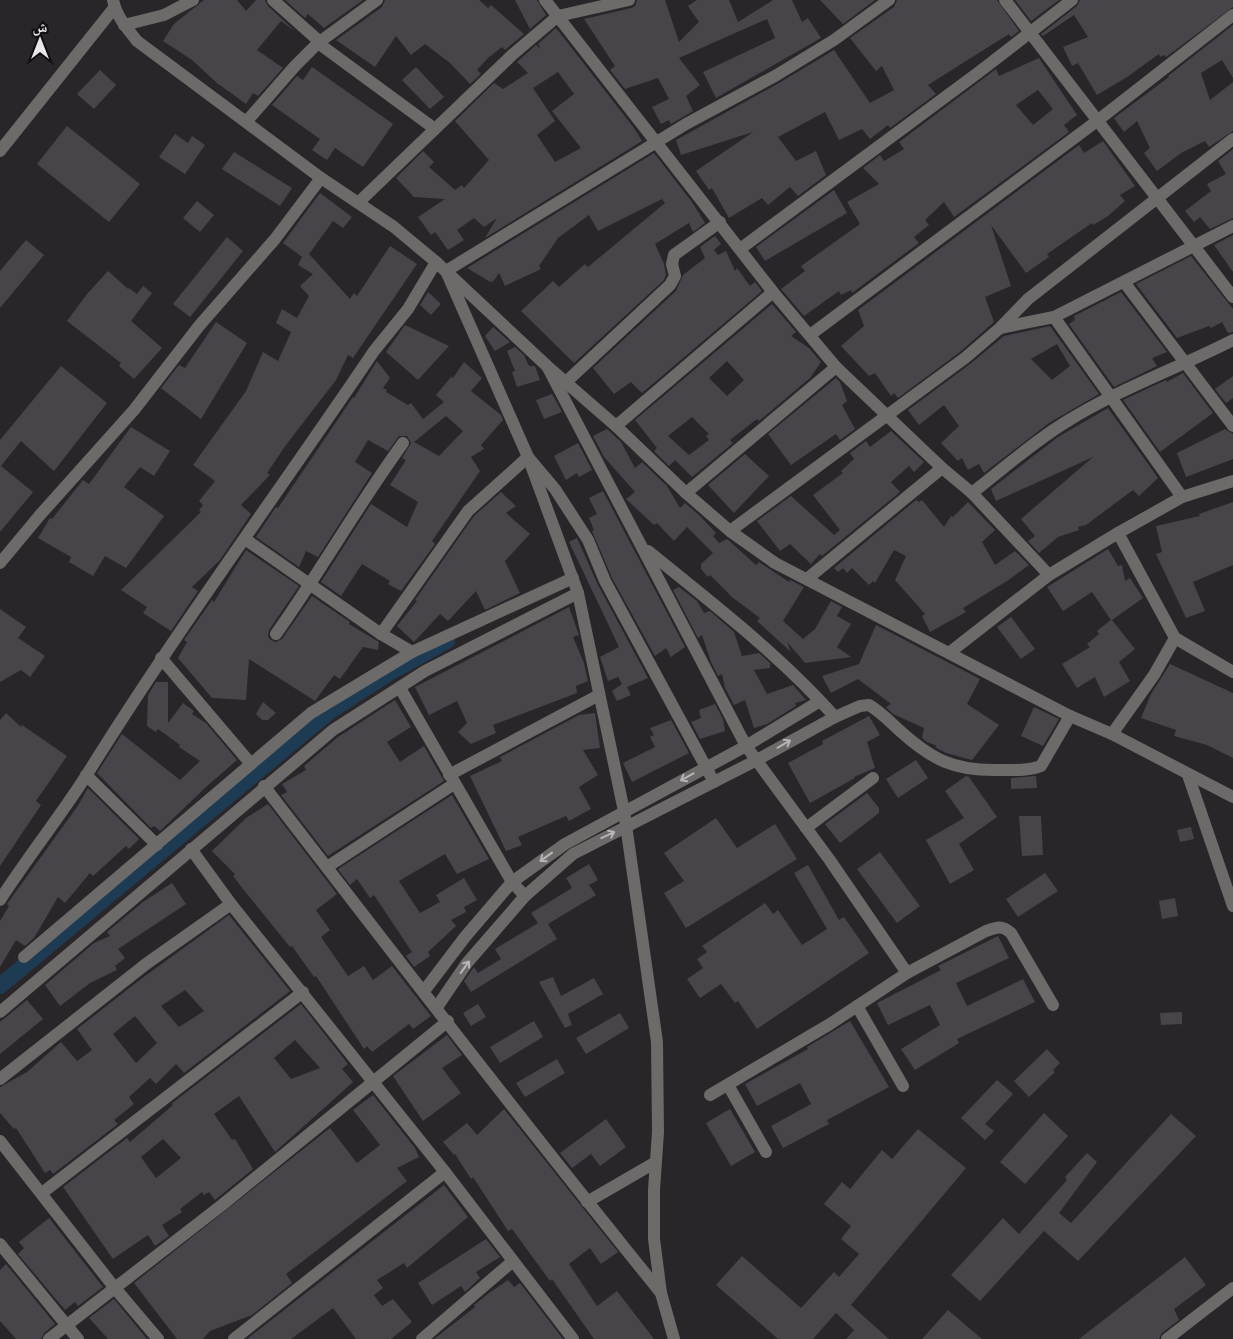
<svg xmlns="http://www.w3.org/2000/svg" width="1233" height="1339" font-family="Inter,'Noto Naskh Arabic',sans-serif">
<rect width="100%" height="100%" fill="#292529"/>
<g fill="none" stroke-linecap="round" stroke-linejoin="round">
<path stroke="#1d3c54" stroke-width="16" d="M0,986L329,712L389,673L447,641"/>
</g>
<g fill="#484449" fill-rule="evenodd">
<path d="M204,0H237L246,11L256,0H265L268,6L295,31L281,21L257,50L283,68L258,96L253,93L246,104L217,83L192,60L163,41L174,24Z"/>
<path d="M285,0H363L324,28L308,14L305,18Z"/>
<path d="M385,0H479L488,8L491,5L524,34L505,50L502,47L488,58L477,70L481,74L470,84L450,63L425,44L411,55L396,36L375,67L336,40L382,7Z"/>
<path d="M515,0H537L546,15L530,29Z"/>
<path d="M637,0H665L679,42L699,22L688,6L697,0H729L738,22L773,0H792L802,22L808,18L821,38L716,98L703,72L775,38L767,19L679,58L700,85L686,96L693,111L671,124L669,120L661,124L652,107L669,99L658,78L625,89L610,70L615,66L584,19L631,8L635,6Z"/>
<path d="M820,0H875L843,24Z"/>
<path d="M897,0H997L1019,31L1011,37L1009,34L928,85L936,94L890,128L888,125L870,139L862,129L839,140L825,112L778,137L796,161L816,151L826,175L798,196L790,187L768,205L762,198L729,218L712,188L709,190L696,171L753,132L681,155L676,140L779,83L834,50L870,103L894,90L882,66L876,71L850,38L894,7Z"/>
<path d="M1015,0H1059L1031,21Z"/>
<path d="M1080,0H1233V7L1166,57L1164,55L1160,57L1159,54L1127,77L1097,95L1078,63L1072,66L1063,47L1088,37L1074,15L1043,36L1041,34L1077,6Z"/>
<path d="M1233,25V78L1222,60L1201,73L1210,100L1233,82V131L1209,147L1205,141L1181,153L1157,171L1144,153L1150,148L1137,121L1124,132L1114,118L1169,77L1168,76Z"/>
<path d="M556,28L634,128L642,141L485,238L497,218L484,227L474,218L457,230L464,240L448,250L435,232L431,235L418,217L445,199L414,197L396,178L423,151L434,162L429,167L455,190L462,185L464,188L489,160L455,121L494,83L503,89L528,73L517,62L536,45L541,49L538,44ZM558,72L574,94L552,111L581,148L555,162L537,135L555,121L533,88Z"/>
<path d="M1039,58L1077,115L1064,125L1069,132L954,217L944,202L925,220L929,225L914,237L919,243L852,293L851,290L841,295L839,291L804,316L781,289L805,271L801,266L860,224L847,202L879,184L863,168L880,155L884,161L904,149L899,142L996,69L999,76ZM1038,90L1053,109L1033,125L1016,105Z"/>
<path d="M312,67L393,124L363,167L335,148L327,160L312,150L320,139L272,105L297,76L303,80Z"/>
<path d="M416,67L444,97L430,109L402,80Z"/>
<path d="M100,70L116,85L94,109L77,94Z"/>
<path d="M67,126L140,184L109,222L37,164Z"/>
<path d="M175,134L188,143L192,136L205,145L185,174L159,157Z"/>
<path d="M1103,141L1135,186L1120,195L1125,201L1108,216L1093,225L1092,223L1047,254L1049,257L1026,273L991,225L1011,286L985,297L994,322L960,352L898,398L894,393L891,396L875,373L869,376L841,346L864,326L858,310L1079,145L1084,153Z"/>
<path d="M1233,149V218L1210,229L1200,217L1194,222L1185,211L1211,191L1207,184L1226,174L1218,161Z"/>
<path d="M234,152L292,188L280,206L222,169Z"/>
<path d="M654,153L692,202L705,223L693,232L689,223L655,244L664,264L666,275L664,280L574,363L521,311L553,281L559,287L585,264L588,267L665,203L662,199L598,231L589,215L558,238L539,266L541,269L505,286L499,273L493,282L491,279L492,283L467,268Z"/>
<path d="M834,190L847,213L765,261L756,247Z"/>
<path d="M320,193L352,217L343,228L333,221L309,254L350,299L354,293L357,296L390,246L417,264L353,358L348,355L336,380L286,445L267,473L270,475L241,505L251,514L220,560L192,587L198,591L171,631L143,613L147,607L121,590L201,512L199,510L203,505L199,501L215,481L193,465L246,391L263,352L278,361L291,332L276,323L282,309L297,318L309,296L300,286L313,274L298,265L302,257L283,243Z"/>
<path d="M197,201L214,215L200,232L183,218Z"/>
<path d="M1233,235V272L1214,245Z"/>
<path d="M715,236L721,244L714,250L718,255L726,251L735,271L737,268L750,286L755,282L762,291L642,393L631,382L614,394L593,368L676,291L683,275L705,258L700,247Z"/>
<path d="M227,237L243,251L190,317L173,304Z"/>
<path d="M26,240L44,255L0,308V271Z"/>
<path d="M1191,256L1233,309V332L1228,333L1222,322L1211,328L1209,326L1177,338L1136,284Z"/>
<path d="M108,271L128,289L129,288L137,294L143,286L152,293L131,321L162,348L134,379L119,366L121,363L67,321L87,294Z"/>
<path d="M428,292L441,304L431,315L420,305Z"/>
<path d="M1121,292L1167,352L1152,358L1157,366L1114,387L1069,324L1075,320L1074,316Z"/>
<path d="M772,304L796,332L791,336L809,348L821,362L810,378L759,421L757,419L730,440L733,443L692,477L675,460L669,466L654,451L657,448L635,420ZM727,361L744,380L727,396L709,378ZM692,417L709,434L706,436L709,440L689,455L668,436Z"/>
<path d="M216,322L247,343L201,419L161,388L179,365L185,368Z"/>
<path d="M405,325L449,346L418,380L386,352Z"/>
<path d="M1050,326L1099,394L1049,423L984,473L979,464L968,470L962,458L958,461L941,443L959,426L944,405L919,425L908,410L970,364L1004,336ZM1057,344L1070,366L1052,380L1031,359Z"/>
<path d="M493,327L510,342L495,351L485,336Z"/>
<path d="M515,347L524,355L529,366H535L540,380L517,387L512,372L515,371L507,351Z"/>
<path d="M377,361L390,378L383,388L387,390L386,392L408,405L411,403L423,419L444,402L436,395L451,377L453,378L464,362L482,378L471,391L501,415L503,420L481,445L484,449L471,457L480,471L432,541L435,544L401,591L388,584L390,581L362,564L341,596L321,582L371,504L407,527L418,502L390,485L406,460L402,458L411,443L407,436H399L388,451L368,440L355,462L372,473L318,557L306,551L299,567L256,537L276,507L278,508L353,397L354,398ZM446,416L463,431L439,456L414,442Z"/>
<path d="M61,366L107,403L54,471L21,441L1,466L33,492L0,532V440Z"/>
<path d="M1183,373L1213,413L1160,452L1123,400L1166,380L1167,382Z"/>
<path d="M1233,376V398L1226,403L1215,389Z"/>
<path d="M836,378L840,382L847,401L842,405L855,429L840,440L836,434L791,465L768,434Z"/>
<path d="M552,394L562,412L544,419L536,400Z"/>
<path d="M1108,408L1158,478L1139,496L1133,490L1086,525L1078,527L1079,530L1058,537L1039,553L1028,541L1035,536L1021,519L1093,457L996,501L991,489L1058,437Z"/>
<path d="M131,427L170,451L154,476L140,467L124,487L164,516L126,568L105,556L93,576L69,562L71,557L38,538L50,518L52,519L83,480L89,484Z"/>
<path d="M607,429L621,442L635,468L642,462L667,486L680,508L685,503L700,516L716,533L713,536L719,543L727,539L756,565L759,562L789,582L790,580L804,587L783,621L803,639L815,629L831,601L842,607L837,616L851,624L837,647L851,657L805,663L787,642L791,652L757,621L760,618L733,598L710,575L708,577L701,569V564L713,553L687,527L674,541L657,523L654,525L626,499L635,492L604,457L593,436Z"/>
<path d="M1225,429L1233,434V459L1186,477L1177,453Z"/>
<path d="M891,431L924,462L914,472L909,466L891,482L900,492L822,556L820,554L811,564L790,544L780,551L757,521L791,496L834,535L840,530L813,495L843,473L841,471L854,459L850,453L866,441L870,447Z"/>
<path d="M578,443L592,470L579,477L577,473L566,480L554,456Z"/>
<path d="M745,454L769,476L734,513L708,485Z"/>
<path d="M603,491L685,647L671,657L666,648L655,656L612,578L592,531L594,530L589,518L597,514L589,498Z"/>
<path d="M501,492L516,506L506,513L530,534L505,561L520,593L485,610L476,591L448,621L440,614L414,642L397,626L417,601L415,600L474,516Z"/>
<path d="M916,500L919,502L922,500L944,527L951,516L953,517L968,502L995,530L982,542L995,565L1015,551L1029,565L1007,581L963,608L966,612L930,632L922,616L925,614L895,580L906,556L894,550L875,583L873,581L869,585L852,568L847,573L843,568L838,572L834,568Z"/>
<path d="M1233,502V565L1193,582L1205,611L1186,618L1156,554L1162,552L1156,526L1200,516L1199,514Z"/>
<path d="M577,538L598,585L648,678L627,687L631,695L617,701L612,691L622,684L618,677L608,681L600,657L619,647L569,542Z"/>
<path d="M1108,549L1118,566L1122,565L1125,581L1130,578L1143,598L1112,620L1135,649L1119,662L1130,681L1104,697L1095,677L1077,688L1062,664L1090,647L1087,644L1099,634L1097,631L1111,620L1092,592L1063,611L1047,587Z"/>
<path d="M246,550L299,586L269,630L268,637L271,640L276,642L282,639L312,596L350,622L349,624L379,642L378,650L363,647L340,679L334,675L315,701L249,659L246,700L212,698L178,658L187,642L184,640L212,600L214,602Z"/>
<path d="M679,587L697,601L704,613L710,611L734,632L742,656L759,653L770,663V668L754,670L767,694L793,685L806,700L795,703L796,706L767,724L754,728L745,700L734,705L725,688L722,674L718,676L711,662L702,635L698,638L673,590Z"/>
<path d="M569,607L579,635L573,637L584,663L588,681L576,686L577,693L493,725L496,733L471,744L458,732L467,723L457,701L429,715L415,687Z"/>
<path d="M0,609L26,627L18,638L45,656L30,677L21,670L0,682Z"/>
<path d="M1011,617L1035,649L1021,659L997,627Z"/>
<path d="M876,625L980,679L967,704L999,725L972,760L946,753L935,747L937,746L927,742L922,738L924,728L893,714L886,707L891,704L858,679L831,693L822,676L859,664Z"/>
<path d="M1170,664L1233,693V758L1207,745L1174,736L1176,730L1141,718L1151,694Z"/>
<path d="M156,682H168V723L183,703L194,711L192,714L206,723L237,760L206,787L160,831L154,826L151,828L97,773L122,734L180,780L200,761L179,747L180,745L158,729L156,732L147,726L148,695Z"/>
<path d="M395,700L411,727L387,742L400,762L424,746L444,781L328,856L281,795L287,792L282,784L306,770L304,766L338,737Z"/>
<path d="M263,702L276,713L268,720H262L256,714Z"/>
<path d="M715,704L723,719L725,731L700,739L691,722L701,718L699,710Z"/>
<path d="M1034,707L1059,719L1043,746L1021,736Z"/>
<path d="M6,713L21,727L22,725L67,756L36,801L41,805L0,866V720Z"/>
<path d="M595,713L600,748L583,750L598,775L579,787L591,809L569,821L566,816L518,837L522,845L506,851L470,776L502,761L500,757L579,715Z"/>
<path d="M869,716L880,735L867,742L875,768L854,777L855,778L810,803L788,763L823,744L822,741Z"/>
<path d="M671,720L689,753L632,782L623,763L655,747L650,737L654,735L650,728Z"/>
<path d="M916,760L928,778L898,798L886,779Z"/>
<path d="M966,776L969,777L997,817L959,844L974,870L950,884L926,840L964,818L945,791Z"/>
<path d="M1036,776L1037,788L1011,789V778Z"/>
<path d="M88,788L139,839L129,849L126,846L93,876L90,873L65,903L58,897L34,938L25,946L16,940L0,967V921L9,906L7,904L77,807Z"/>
<path d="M867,793L879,808V813L840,843L825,824Z"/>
<path d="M452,795L489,859L457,874L445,854L399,881L420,913L440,902L436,895L464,878L477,900L464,907L466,912L451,920L456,926L428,952L430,956L414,967L406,956L412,952L374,895L370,898L357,879L350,885L338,869Z"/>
<path d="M268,804L337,894L316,910L330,930L321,937L348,976L364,966L373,980L392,966L431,1016L413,1029L409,1024L372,1052L367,1046L364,1049L316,976L314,977L292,946L290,947L243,889L233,876L235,874L212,851L246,818Z"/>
<path d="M1019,816H1041L1043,855L1022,856Z"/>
<path d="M716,818L737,848L775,824L797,859L686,928L664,893L684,881L664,853Z"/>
<path d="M1191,827L1194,839L1180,842L1177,830Z"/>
<path d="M880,852L920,906L897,923L857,869Z"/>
<path d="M589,864L598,880L589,885L596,895L548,924L557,939L471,992L464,981L474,967L478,973L501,959L495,949L538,923L531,913L572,888L566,878Z"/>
<path d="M808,865L839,920L844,917L869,953L757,1029L738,1001L735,1003L721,984L700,998L687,979L703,968L697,959L707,952L702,946L765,903L773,914L778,910L802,945L827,929L794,873Z"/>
<path d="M1045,873L1058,891L1018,917L1006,899Z"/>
<path d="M172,883L186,904L118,949L125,958L115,966L117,970L90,983L60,1006L45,985L94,943L110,936L107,932L143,902Z"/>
<path d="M1175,898L1178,916L1162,919L1159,901Z"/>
<path d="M229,915L290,991L184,1073L176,1064L156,1084L150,1078L129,1097L134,1104L114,1120L118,1124L53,1174L50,1170L45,1173L16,1128L14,1129L0,1113V1087L27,1072L61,1042L77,1061L92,1050L77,1029L141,979ZM185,990L204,1011L179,1027L161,1006ZM135,1016L157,1043L136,1063L113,1034Z"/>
<path d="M998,936L1009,958L956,983L967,1006L1023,979L1035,1002L957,1039L959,1043L915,1070L901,1049L940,1025L930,1005L888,1025L877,1003L941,970L938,966Z"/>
<path d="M553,977L561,996L594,978L603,994L568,1014L572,1025L565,1028L539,982Z"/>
<path d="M27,1000L43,1019L0,1054V1022Z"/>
<path d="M301,1004L348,1064L342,1069L353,1082L275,1152L239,1096L214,1114L232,1140L235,1139L253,1169L215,1200L209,1192L204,1195L202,1192L180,1209L182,1212L162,1225L169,1236L155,1246L148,1235L113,1259L63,1187L127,1138L130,1142L173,1105L171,1104ZM295,1040L320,1068L291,1079L274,1058ZM163,1139L181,1158L156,1178L141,1157Z"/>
<path d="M478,1004L486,1017L471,1026L463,1013Z"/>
<path d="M1182,1012V1024L1161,1025L1160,1013Z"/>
<path d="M620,1013L629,1028L586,1054L576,1038Z"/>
<path d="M534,1021L543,1037L500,1063L490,1047Z"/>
<path d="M850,1021L889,1087L827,1120L829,1124L783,1148L771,1126L811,1104L800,1083L757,1106L745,1084L808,1049L807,1047Z"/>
<path d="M447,1035L462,1055L442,1068L461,1093L423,1121L393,1076Z"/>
<path d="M1047,1049L1060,1063L1053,1070L1055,1072L1029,1097L1014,1081Z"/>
<path d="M557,1059L565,1073L525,1097L516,1083Z"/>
<path d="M997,1080L1013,1094L985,1124L994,1131L985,1140L961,1118Z"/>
<path d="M373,1095L415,1148L419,1157L397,1168L407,1181L286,1274L292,1283L252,1315L210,1331L203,1339H177L134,1283L330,1128L357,1163L380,1145L353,1110Z"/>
<path d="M504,1109L618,1252L601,1264L590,1248L569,1264L597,1306L617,1291L654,1339H594L552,1279L550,1281L512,1229L508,1231L473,1177L471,1179L455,1154L454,1155L443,1142L467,1123L477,1135Z"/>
<path d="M730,1109L755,1152L731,1166L706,1123Z"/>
<path d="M1044,1113L1068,1136L1025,1184L1000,1162Z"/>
<path d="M1171,1114L1196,1136L1078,1261L1044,1231L980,1301L951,1275L1003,1218L1019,1234L1067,1180L1065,1177L1087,1153L1097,1162L1059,1213L1071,1223Z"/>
<path d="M606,1119L626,1147L600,1166L591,1154L572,1168L560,1153Z"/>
<path d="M918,1129L966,1168L851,1305L889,1339H846L854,1330L836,1313L813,1339H778L716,1285L742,1256L801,1308L834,1272L839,1277L859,1254L841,1239L851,1226L824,1204L842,1182L850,1189L882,1150L892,1159Z"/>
<path d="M444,1185L468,1217L407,1268L404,1263L377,1280L383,1288L374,1295L382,1306L393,1299L412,1322L391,1339H356L333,1308L291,1339H247Z"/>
<path d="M49,1218L103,1287L78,1306L75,1302L65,1310L18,1254L24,1248L19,1242Z"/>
<path d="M486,1239L500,1257L476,1272L480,1278L465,1292L461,1286L432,1305L418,1283Z"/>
<path d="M1185,1257L1206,1285L1174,1309L1179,1320L1162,1333L1159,1339H1079Z"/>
<path d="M6,1264L55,1324L44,1333L41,1339H16L0,1321V1270Z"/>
<path d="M508,1280L514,1287L520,1283L563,1339H434L475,1307L474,1305L489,1293Z"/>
<path d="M114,1299L147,1339H108L89,1318Z"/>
<path d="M948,1310L982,1339H922Z"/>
</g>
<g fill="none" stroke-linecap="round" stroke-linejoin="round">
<g stroke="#6d6a6a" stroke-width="12">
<path d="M273,0L320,42"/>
<path d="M545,0L773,292L836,367L942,468L972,493L1049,575"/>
<path d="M1005,0L1233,297"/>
<path d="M318,43L435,129"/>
<path d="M247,121L295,66L318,43L377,0"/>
<path d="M0,151L114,8"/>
<path d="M359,202L512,55L558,16L629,0"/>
<path d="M740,249L979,72L1072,0"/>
<path d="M1124,282L1233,426"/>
<path d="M1054,317L1182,497"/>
<path d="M1000,328L1054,317L1233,226"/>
<path d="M810,335L1097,121L1233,15"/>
<path d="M547,366L746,746L829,859L907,973"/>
<path d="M566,382L670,285L675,276L672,264L674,255L720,222"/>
<path d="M616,426L773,292"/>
<path d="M686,493L836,367"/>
<path d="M972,493C1003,469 1033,442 1066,422C1119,389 1178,368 1233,340"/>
<path d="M730,531L965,358L1000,328L1028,299L1233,139"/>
<path d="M1118,533L1175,638L1233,672"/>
<path d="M245,539L381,634L412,652L573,578"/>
<path d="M648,551C712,603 780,655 835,717"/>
<path d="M0,563L40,515L134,410L199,326L275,239L321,178"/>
<path d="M807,579L942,468"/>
<path d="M276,634C320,572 358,505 403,443"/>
<path d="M381,634L468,511L528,457L555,489L588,540L605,581L714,782"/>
<path d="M949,653L1049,575L1118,533L1182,497L1233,481"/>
<path d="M161,658L251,764"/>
<path d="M400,688L512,882L525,896"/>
<path d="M1112,734L1154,675L1175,638"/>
<path d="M86,775L157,845"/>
<path d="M449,775L599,695"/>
<path d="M1188,775L1233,906"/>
<path d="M264,786C395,956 526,1126 661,1293"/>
<path d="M806,828L873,778"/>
<path d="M191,849L231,904L445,1172L573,1339"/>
<path d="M327,867L454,784"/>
<path d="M0,900C27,858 59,818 86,776C176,631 278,493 374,351L408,309L436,262"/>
<path d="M24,957L311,713L412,652"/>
<path d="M424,991L465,937L512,882L565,844L746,746L820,701"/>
<path d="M857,1006L903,1086"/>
<path d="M437,1007L467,963L525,896L573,854L755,761L835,717L860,706L869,705C881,712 889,721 899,730C932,760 954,771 999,770C1012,770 1029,771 1041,766L1070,716"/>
<path d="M0,1012L333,730L425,671L578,593"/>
<path d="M0,1079L146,964L231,904"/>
<path d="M728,1085L766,1152"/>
<path d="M710,1095L830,1024L907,973L986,931C997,927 1002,925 1011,933L1053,1005"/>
<path d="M0,1141L114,1287L158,1339"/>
<path d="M42,1193L303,992"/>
<path d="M587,1202L656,1162"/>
<path d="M0,1244L78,1339"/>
<path d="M49,1339L222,1205L448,1021"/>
<path d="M234,1339L445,1172"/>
<path d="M422,1339L513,1261"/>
<path d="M674,1339L661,1293L654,1239V1190L658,1132L657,1042L624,811L578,593L528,457L446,271L686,124L775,76L834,40L889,0"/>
<path d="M1167,1339L1233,1288"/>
</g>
<g stroke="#6d6a6a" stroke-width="12">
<path d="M113,0C116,16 127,28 137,41L321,178L394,227L436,262L547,366L616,426L686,493L730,531L775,563L1070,716L1112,734L1233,797"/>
<path d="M124,25L164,15L193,0"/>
</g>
</g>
<defs><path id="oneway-shaft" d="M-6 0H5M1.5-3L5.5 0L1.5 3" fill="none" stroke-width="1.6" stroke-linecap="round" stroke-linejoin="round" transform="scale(1.25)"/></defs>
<g stroke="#b7b5b6">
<use href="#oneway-shaft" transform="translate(784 744) rotate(-30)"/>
<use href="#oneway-shaft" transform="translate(687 777) rotate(151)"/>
<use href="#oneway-shaft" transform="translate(608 835) rotate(-25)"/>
<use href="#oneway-shaft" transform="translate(546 857) rotate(144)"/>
<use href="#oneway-shaft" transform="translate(465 967) rotate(-54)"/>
</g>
<g transform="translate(40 40)" stroke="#100f11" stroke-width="4" paint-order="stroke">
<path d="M0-4L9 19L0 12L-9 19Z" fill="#e9e7e9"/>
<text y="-8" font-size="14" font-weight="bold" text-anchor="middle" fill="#e9e7e9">ش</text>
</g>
</svg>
